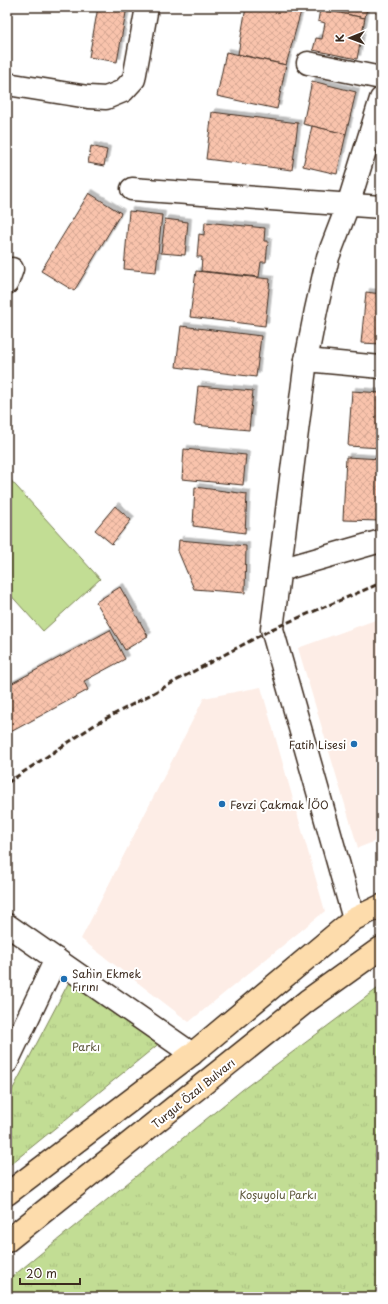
<svg xmlns="http://www.w3.org/2000/svg" width="388" height="1304" font-family="'Playpen Sans',sans-serif">
<defs>
<pattern id="grass-tufts" width="24" height="20" patternUnits="userSpaceOnUse"><rect width="24" height="20" fill="#c2dd94"/><path d="M3 7l-1-3M5 7V3M7 7l1-3M15 17l-1-3M17 17v-4M19 17l1-3" fill="none" stroke="#a8be7f"/></pattern>
<pattern id="building-cross-hatch" width="8" height="8" patternUnits="userSpaceOnUse"><rect width="8" height="8" fill="#f9c3ac"/><path d="M0 0l8 8M0 8l8-8" fill="none" stroke="#d6a894"/></pattern>
<filter id="shadow"><feDropShadow dx="3.5" dy="-3.5" stdDeviation="0" flood-color="#0004"/></filter>
</defs>
<rect width="100%" height="100%" fill="#fff"/>
<filter id="ink" filterUnits="userSpaceOnUse"><feTurbulence type="fractalNoise" baseFrequency=".025" numOctaves="2"/><feDisplacementMap in="SourceGraphic" scale="8" xChannelSelector="R" yChannelSelector="G"/><feConvolveMatrix kernelMatrix="1 2 1 2 8 2 1 2 1" color-interpolation-filters="sRGB"/></filter>
<g filter="url(#ink)">
<g fill="#fdede6">
<path d="M381,618V839L358,848L298,648Z"/>
<path d="M261,687L325,911L189,1022L81,939L204,698Z"/>
</g>
<g fill="url(#grass-tufts)" stroke="#7e8459">
<path d="M69,982L161,1042L7,1167V1100Z"/>
<path d="M381,986V1297H7V1281L242,1090Z"/>
</g>
<path fill="#c2dd94" stroke="#7e8459" d="M7,476L100,579L43,631L7,591Z"/>
<g fill="url(#building-cross-hatch)" stroke="#3b2a1e" filter="url(#shadow)">
<path d="M98,7H127L117,62L89,57Z"/>
<path d="M246,7H280L301,11L286,65L238,54Z"/>
<path d="M332,7H367L365,18L331,11Z"/>
<path d="M320,9L365,18L357,59L313,50L316,38L322,39L325,23L318,21Z"/>
<path d="M226,52L286,65L277,109L217,96Z"/>
<path d="M312,81L356,92L346,134L303,124Z"/>
<path d="M212,112L298,123L292,170L206,159Z"/>
<path d="M312,126L346,134L337,174L303,166Z"/>
<path d="M91,146L107,150L104,166L88,163Z"/>
<path d="M89,193L121,213L74,291L41,271Z"/>
<path d="M129,211L162,215L156,272L124,269Z"/>
<path d="M165,219L188,222L185,255L161,253Z"/>
<path d="M205,222L265,228L264,241H268L266,262H261L259,277L201,271L202,257H197L199,234L204,235Z"/>
<path d="M196,271L270,279L265,326L190,317Z"/>
<path d="M366,292L381,294V344L361,343Z"/>
<path d="M181,326L261,336L256,377L176,367Z"/>
<path d="M198,386L253,391L249,430L194,425Z"/>
<path d="M352,391L381,393V448L348,446Z"/>
<path d="M184,449L246,455L243,485L182,479Z"/>
<path d="M346,457L381,459V521L343,520Z"/>
<path d="M195,487L247,494L245,533L193,526Z"/>
<path d="M115,506L131,520L112,544L95,530Z"/>
<path d="M179,540L246,546L245,593L194,589L178,551Z"/>
<path d="M120,587L148,636L125,650L96,602Z"/>
<path d="M110,630L125,659L84,681L88,690L7,734V686Z"/>
</g>
<g fill="none" stroke-linecap="round" stroke-linejoin="round">
<g stroke="#3b2a1e" stroke-width="25">
<g id="minor">
<path d="M308,63L381,78"/>
<path d="M7,84L88,97L106,98L123,91L134,79L147,7"/>
<path d="M132,189L381,207"/>
<path d="M7,283L12,269"/>
<path d="M306,360L381,367"/>
<path d="M280,570L381,541"/>
<path d="M354,919L272,629L306,360L316,310L328,257L348,205L381,99"/>
<path d="M7,925L192,1054"/>
<path d="M7,1062L56,959"/>
</g>
</g>
<g stroke="#3b2a1e" stroke-width="25">
<g id="major">
<path d="M7,1194L192,1054L354,919L381,906"/>
<path d="M7,1241L307,1001L381,948"/>
</g>
</g>
<use href="#minor" stroke="#fff" stroke-width="22"/>
<use href="#major" stroke="#fddcac" stroke-width="22"/>
<path stroke="#3b2a1e" stroke-width="3" stroke-dasharray="6 3" stroke-linecap="butt" d="M7,783L96,724L272,629L381,583"/>
</g>
</g>
<g fill="#1f6fb2" stroke="#fff" stroke-width="1.5">
<circle cx="354" cy="744" r="4"/>
<circle cx="222" cy="804" r="4"/>
<circle cx="64" cy="979" r="4"/>
</g>
<g text-anchor="middle" dominant-baseline="central" stroke-width="4" stroke-linejoin="round" paint-order="stroke">
<g font-size="11" fill="#3b2a1e" stroke="#fff" text-anchor="start">
<text x="346" y="744" text-anchor="end">Fatih Lisesi</text>
<text x="230" y="804">Fevzi Çakmak İÖO</text>
<text x="72" y="973">Sahin Ekmek<tspan x="72" dy="13">Fırını</tspan></text>
</g>
<g font-size="11" fill="#5d573c" stroke="#fff">
<text x="86" y="1046">Parkı</text>
<text x="278" y="1194">Koşuyolu Parkı</text>
</g>
<g font-size="11" fill="#3b2a1e" stroke="#fff">
<text transform="translate(193 1093) rotate(-39)">Turgut Özal Bulvarı</text>
</g>
</g>
<rect width="388" height="1304" fill="none" stroke="#fff" stroke-width="24"/>
<rect x="12" y="12" width="364" height="1280" fill="none" stroke="#3b2a1e" stroke-width="1.5" filter="url(#ink)"/>
<g transform="translate(350 38) rotate(269)" stroke="#ffffff" stroke-width="3" paint-order="stroke">
<path d="M0-3L7 15L0 10L-7 15Z" fill="#3b2a1e"/>
<text y="-6" font-size="11" font-weight="bold" text-anchor="middle" fill="#3b2a1e">K</text>
</g>
<path d="M20 1278v6h60v-6" fill="none" stroke="#3b2a1e" stroke-width="2"/>
<text x="26" y="1278" font-size="12" fill="#3b2a1e" stroke="#ffffff" stroke-width="3" paint-order="stroke">20 m</text>
</svg>
